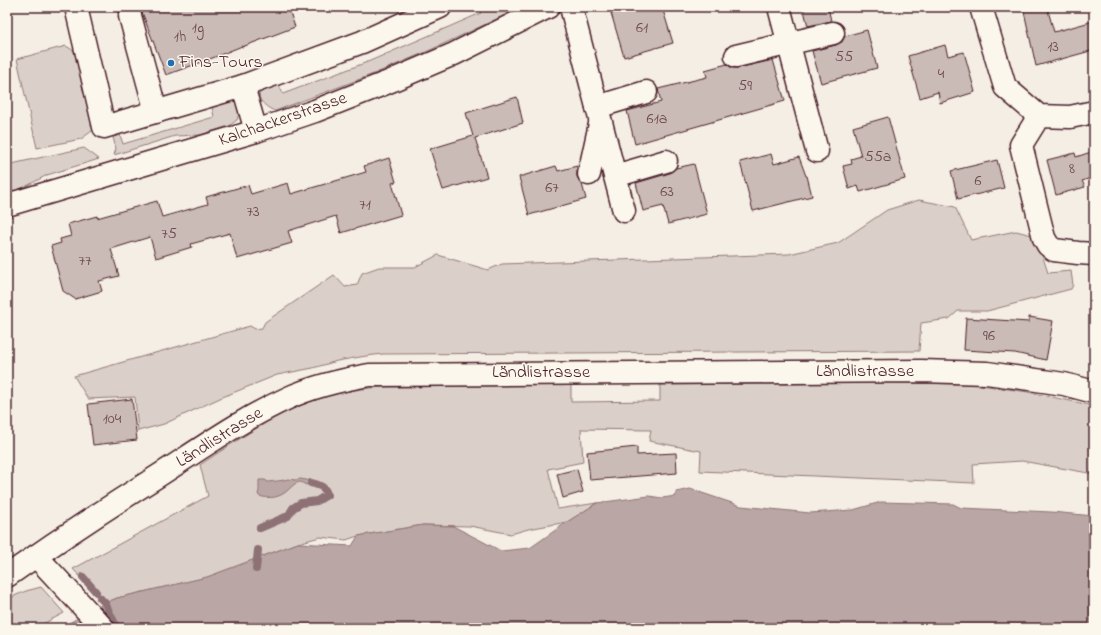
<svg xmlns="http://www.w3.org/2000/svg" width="1101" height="635" font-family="'Indie Flower',sans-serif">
<rect width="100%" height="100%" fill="#f4eee4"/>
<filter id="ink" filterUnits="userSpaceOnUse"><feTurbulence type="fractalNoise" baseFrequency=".025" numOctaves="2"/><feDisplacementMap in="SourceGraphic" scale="8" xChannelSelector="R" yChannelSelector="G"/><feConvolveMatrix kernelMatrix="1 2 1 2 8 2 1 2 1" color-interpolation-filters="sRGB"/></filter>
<g filter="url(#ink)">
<g fill="#dbd0c9" stroke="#92787a">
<path d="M479,7H517L514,11L428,51L376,73L275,111C268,109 252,97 263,90C267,87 275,86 279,85L283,94L370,61L481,13Z"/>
<path d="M66,46L79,54L96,128L81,139L37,148L17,59Z"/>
<path d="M232,101H235L237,104L239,113L237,120L229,126L200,135L175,136L114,155L116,149L113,137L120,135L123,144L214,117L212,107Z"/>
<path d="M84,148L99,159L47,175L21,189L7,193V165Z"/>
<path d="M919,200L955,207L971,240L1016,231L1036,236L1048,273L1071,271L1073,285L1071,289L987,311H958L949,319L921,323L919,351L383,354L366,356L337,361L313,368L277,375L220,398L164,424L138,431L135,397L88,399L74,376L250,326L255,329L262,328L265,322L334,275L345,287L357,285L362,273L379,267H415L438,255L488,270L502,264L789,254L838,243L887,210Z"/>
<path d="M889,383L974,384L1028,392L1094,406V474L1022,461L973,464L974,483L700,471L701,451L649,441L651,430L581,429L583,462L548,469L558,509L597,503L567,522L528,529L511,534L470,526L423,525L358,536L346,540L320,537L298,543L208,577L117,598L105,603L73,569L208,496L200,465C239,439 279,411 324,397C344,391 364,388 385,387L571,385V402L660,401V385Z"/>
<path d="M41,587L64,613L35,628H7V599L26,591Z"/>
</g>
<g fill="#baa7a5" stroke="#8d7174">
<path d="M288,479L295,480L301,479L311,481V483L306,485L301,482C294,483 294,485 288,490C280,498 269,499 259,496L258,494L259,491V480H265L268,482C275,481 282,481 288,479Z"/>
<path d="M690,489L741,506L810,513L853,510L881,502L953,504L961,508L1051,512L1094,516V628H113L114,623L108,621L95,628H60L105,603L117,598L207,577L298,543L352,546L358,536L423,525L453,526L501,551L530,548L567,522L597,503L649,496L662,498L676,496V492Z"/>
</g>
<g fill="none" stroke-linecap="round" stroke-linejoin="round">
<g stroke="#8d7174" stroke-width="8">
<path d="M260,528L288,516L293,508L301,503L317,501L327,495C326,487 319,485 311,483"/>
<path d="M256,569L258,550"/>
<path d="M83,577L96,592"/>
<path d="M100,598L105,603L117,628"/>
</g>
</g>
<g fill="#cabbb6" stroke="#4a1f2b">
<path d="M140,7H288L295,27L242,47V46L210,59L166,75Z"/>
<path d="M633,7H662L673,43L624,57L611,13Z"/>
<path d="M803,7H828L831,21L808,26Z"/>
<path d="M1023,7H1047L1054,32L1094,21V50L1036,66Z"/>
<path d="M867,30L877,68L821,83L812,51L836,45L842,42L845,36Z"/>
<path d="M945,45L948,56L964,52L975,92L940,103L938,92L920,98L908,56Z"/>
<path d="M773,60L785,101L635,144L627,111L661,102L658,89L707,77L705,70L727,64L732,68H738Z"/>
<path d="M517,97L523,123L475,138L487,177L443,190L430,149L473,136L466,113Z"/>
<path d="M888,117L905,179L860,192L858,186L849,189L843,166L852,164L851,159L861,156L853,127Z"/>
<path d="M1094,151V177L1082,181L1085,187L1056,195L1047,160L1075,153L1076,157Z"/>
<path d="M771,154L774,164L799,157L806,176H807L812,196L753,211L740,162Z"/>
<path d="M389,158L396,182L392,183L401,215L341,233L336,216L288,231L292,243L237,259L230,233L191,244L192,247L156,258L150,237L111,249L119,276L99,281L102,291L75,299L63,291L51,246L61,243L60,239L71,236L68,224L97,216V218L157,201L162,217L208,204L206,197L248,185L251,194L288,183L291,194L366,172L364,166Z"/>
<path d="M997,160L1004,188L958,199L951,171Z"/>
<path d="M694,164L707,214L668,224L663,206L643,211L636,183L670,173L676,168Z"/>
<path d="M556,166L558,171L577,166V177L582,184L586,199L529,215L519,177Z"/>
<path d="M1029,317L1053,321L1046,360L1015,353L964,350L966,318L1029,322Z"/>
<path d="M132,399L137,440L93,445L88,404Z"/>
<path d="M637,447V455L676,453L677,473L590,480L587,452Z"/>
<path d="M577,469L583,492L563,498L557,474Z"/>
</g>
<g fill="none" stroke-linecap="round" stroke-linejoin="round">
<g stroke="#4a1f2b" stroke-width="25">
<g id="minor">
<path d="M76,7L104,127L243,86L362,42L440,7"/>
<path d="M571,7L624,211"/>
<path d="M779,7L817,151"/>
<path d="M981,7L1005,87L1039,116L1070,117L1094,112"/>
<path d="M130,16L156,112"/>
<path d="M736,56L833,33"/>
<path d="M243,86L256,131"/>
<path d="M597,107L646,92"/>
<path d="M1039,116L1021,145L1044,238L1048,245L1054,250L1078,253L1094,254"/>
<path d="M589,174L600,124"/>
<path d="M615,176L666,161"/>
<path d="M7,205L256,131L315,111L386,83L454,54L548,7"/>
<path d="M36,556L103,628"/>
<path d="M7,576C57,541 107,508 158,476C200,449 242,419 288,398C314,386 341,380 369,375L921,371L987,373L1064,384L1094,392"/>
</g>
</g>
<use href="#minor" stroke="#fbf7ec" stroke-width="22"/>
</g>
</g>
<circle fill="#1f6fb2" stroke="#fbf7ec" stroke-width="1.5" cx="171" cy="63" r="4"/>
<g text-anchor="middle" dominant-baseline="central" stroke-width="3" stroke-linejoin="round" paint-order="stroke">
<g font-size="16" fill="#6a464e">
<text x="198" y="28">1g</text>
<text x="642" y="28">61</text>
<text x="180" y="37">1h</text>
<text x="1053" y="47">13</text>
<text x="844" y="57">55</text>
<text x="941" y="74">4</text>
<text x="745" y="86">59</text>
<text x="657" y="119">61a</text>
<text x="878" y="157">55a</text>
<text x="1072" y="169">8</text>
<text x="978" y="181">6</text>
<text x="552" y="188">67</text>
<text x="667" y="192">63</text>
<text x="365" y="205">71</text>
<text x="253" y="212">73</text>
<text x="169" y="234">75</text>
<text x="85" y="261">77</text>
<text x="989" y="336">96</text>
<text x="112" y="419">104</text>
</g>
<g font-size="18" fill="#4a1f2b" stroke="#fbf7ec" text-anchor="start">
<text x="179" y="63">Fins-Tours</text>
</g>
<g font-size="18" fill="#4a1f2b" stroke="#fbf7ec">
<text transform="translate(283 120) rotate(-19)">Kalchackerstrasse</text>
<text x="865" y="372">Ländlistrasse</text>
<text x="541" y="373">Ländlistrasse</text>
<text transform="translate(220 438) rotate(-32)">Ländlistrasse</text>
</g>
</g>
<rect width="1101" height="635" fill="none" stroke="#fbf7ec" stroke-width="24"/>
<rect x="12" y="12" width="1077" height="611" fill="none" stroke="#4a1f2b" stroke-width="1.5" filter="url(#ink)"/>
</svg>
